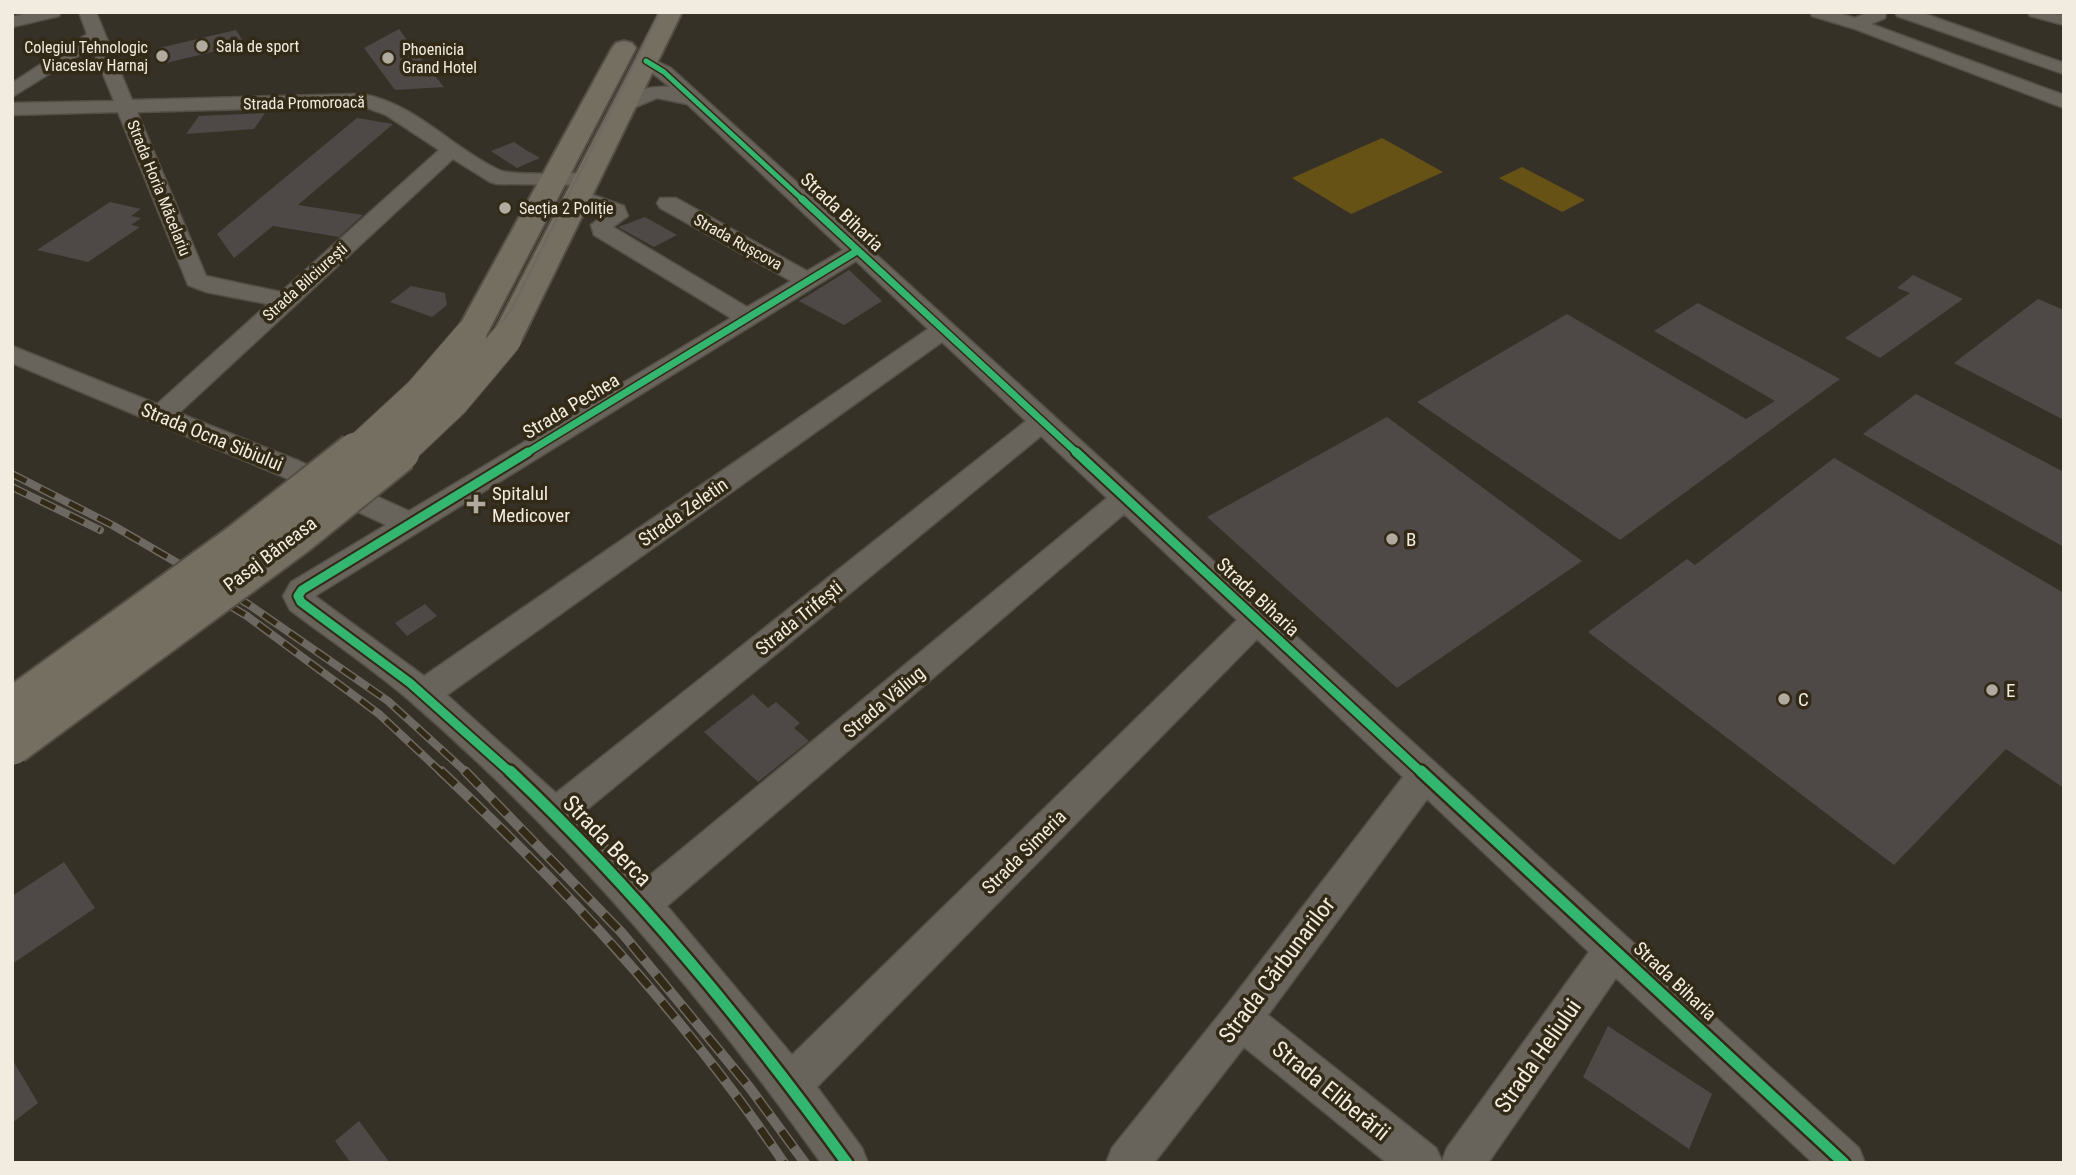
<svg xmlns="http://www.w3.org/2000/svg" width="2076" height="1175" font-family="'Roboto Condensed',sans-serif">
<rect width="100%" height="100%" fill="#363126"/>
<g fill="#675216">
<path d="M1382,138L1443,172L1351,214L1292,178Z"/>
<path d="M1522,167L1585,200L1562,212L1499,178Z"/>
</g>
<g fill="#4e4946">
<path d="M399,29L429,69L444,87L395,90L364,48Z"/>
<path d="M236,30L245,44L166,63L159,48Z"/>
<path d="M265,113L254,129L186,134L199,116Z"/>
<path d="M357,118L393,124L298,205L363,215L339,237L273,226L234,258L217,234Z"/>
<path d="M514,142L526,150L540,158L517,168L491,151Z"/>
<path d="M110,202L141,209L131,216L141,218L131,225L140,227L88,262L37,250Z"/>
<path d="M645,217L677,235L654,247L618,227Z"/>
<path d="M849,270L882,301L844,325L799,301Z"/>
<path d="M1913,275L1963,299L1880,358L1845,338L1910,293L1897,288Z"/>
<path d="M411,286L445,293L447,305L432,317L390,302Z"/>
<path d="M2038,299L2064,310V420L1954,363Z"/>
<path d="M1698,303L1840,379L1620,540L1417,402L1567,314L1746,419L1775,401L1654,331Z"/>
<path d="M1916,394L2064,472V547L1863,434Z"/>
<path d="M1387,417L1582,561L1397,688L1207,517Z"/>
<path d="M1834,458L2064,593V788L2006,749L1894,865L1588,632L1687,559L1695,565Z"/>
<path d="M425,604L437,616L407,636L395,623Z"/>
<path d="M753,694L768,708L776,702L800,723L794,728L809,741L758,782L704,732Z"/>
<path d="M64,862L95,908L12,964V896Z"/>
<path d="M1608,1026L1712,1094L1689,1149L1583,1077Z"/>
<path d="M12,1059L38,1103L12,1123Z"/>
<path d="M359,1121L390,1163H351L335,1141Z"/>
</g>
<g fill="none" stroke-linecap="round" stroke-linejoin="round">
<g stroke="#534f45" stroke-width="3">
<g id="minor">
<path d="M31,12H61L59,16L12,27V17Z"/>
<path d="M79,12H96L132,100L362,94C415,103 452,148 499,170C512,176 568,173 586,173L593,175L596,179L593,183L586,185L497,184L490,182L453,159L179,413L299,461L409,511L731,318L594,235L591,225L605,214L571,200L567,196L571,192H585L624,206L628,216L613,227L747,307L791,281L660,208L657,203L660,198H676L807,271L843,250L687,104L657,98L631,109H617L614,105C627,90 652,86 670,87L637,61L646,56L671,68L1859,1148L1865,1163H1813L1616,978L1488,1163H1387L1244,1047L1154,1163H1106L1112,1148L1227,1005L1403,777L1257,639L817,1087L862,1148L868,1163H821C701,994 566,836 409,700C371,668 330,640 290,610L283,596L291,582L386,525L279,475L12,363V346L157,404L268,304L206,292L188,285L118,112L12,115V103L114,101L92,47L12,97V83L87,34ZM362,106L386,115L439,150L281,292L206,276L137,112ZM856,261L928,329L424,676L315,596ZM942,342L1026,421L556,793L447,695ZM1041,436L1107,498L643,881L579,816ZM1124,514L1237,620L792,1055L667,906ZM1427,799L1589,952L1447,1148L1442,1161L1436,1148L1268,1015Z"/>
<path d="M1810,12H1836L1855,18L1869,12H1886L1885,18L1871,24L2064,95V108L1855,29L1812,16Z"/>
<path d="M1895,12H1920L2064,63V74L1897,16Z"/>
<path d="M2028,12L2064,15V25L2030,16Z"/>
</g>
</g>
<g stroke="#534f45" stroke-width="4">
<g id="major">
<path d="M660,12H682L522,339L517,346L506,349L495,346L490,339Z"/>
<path d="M624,41L632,43L636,48L487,334L482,341L471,344L460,341L455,334L612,48L616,43Z"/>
</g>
</g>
<use href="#minor" fill="#68645c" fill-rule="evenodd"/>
<use href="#major" fill="#756f62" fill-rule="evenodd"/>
<path stroke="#6d6962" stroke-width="2" d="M12,729C83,676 154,624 226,572C332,495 437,418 512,308L660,12"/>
<g stroke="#6d6962" stroke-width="8">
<g id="rail-far1">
<path d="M12,474L114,526L248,604L388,701L467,773"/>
<path d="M12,487L100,530"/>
<path d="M176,574L247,616L379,714L442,773"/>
</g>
</g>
<g stroke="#6d6962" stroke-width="10">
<g id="rail">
<path d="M441,771C567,889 687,1019 784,1163"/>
<path d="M465,771L622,933L750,1088L805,1163"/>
</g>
</g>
<use href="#rail-far1" stroke="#322a16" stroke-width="5" stroke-dasharray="16" stroke-linecap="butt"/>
<use href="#rail" stroke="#322a16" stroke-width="7" stroke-dasharray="20" stroke-linecap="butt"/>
<g stroke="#534f45" stroke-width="33" stroke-linecap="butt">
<g id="major-bridge-far1">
<path d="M354,454L420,393L471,334"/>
<path d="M398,454L453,402L506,339"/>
</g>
</g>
<g stroke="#534f45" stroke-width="43" stroke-linecap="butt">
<g id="major-bridge">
<path d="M12,708L240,543L356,452"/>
<path d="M12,745L297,535L400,452"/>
</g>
</g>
<use href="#major-bridge-far1" stroke="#756f62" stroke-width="31"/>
<use href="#major-bridge" stroke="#756f62" stroke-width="39"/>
<g stroke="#322a16" stroke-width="8">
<path id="cycleway-far3" d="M646,61L664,72L804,201"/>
</g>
<g stroke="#322a16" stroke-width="10">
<g id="cycleway-far2">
<path d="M802,199L1078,454"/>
<path d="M525,454L857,251"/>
</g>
</g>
<g stroke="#322a16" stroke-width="13">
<g id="cycleway-far1">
<path d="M1076,452L1422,773"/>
<path d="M511,773L410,683L301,602L298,596L302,590L528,452"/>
</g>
</g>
<g stroke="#322a16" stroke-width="16">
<g id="cycleway">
<path d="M510,771C636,890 745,1023 847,1163"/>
<path d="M1421,771L1844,1163"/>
</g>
</g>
<use href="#cycleway-far3" stroke="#33b770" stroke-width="5"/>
<use href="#cycleway-far2" stroke="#33b770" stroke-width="7"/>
<use href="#cycleway-far1" stroke="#33b770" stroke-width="9"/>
<use href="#cycleway" stroke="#33b770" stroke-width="11"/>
</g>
<g fill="#b0ab9e" stroke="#322a16" stroke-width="2.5">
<circle cx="202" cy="46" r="7"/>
<circle cx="162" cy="56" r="7"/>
<circle cx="388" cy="58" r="7"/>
<circle cx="505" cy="208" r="7"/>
<path d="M472.5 493.5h7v7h7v7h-7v7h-7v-7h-7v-7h7z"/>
<circle cx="1392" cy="539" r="7"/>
<circle cx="1992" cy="690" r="7"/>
<circle cx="1784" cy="699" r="7"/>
</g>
<g text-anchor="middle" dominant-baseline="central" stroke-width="7" stroke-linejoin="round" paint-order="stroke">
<g font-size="16" fill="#f1ecdf" stroke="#322a16" text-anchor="start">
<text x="216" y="46">Sala de sport</text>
<text x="148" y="47" text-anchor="end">Colegiul Tehnologic<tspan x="148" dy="18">Viaceslav Harnaj</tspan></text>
<text x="402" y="49">Phoenicia<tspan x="402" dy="18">Grand Hotel</tspan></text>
<text x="519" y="208">Secția 2 Poliție</text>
</g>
<g font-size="16" fill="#f1ecdf" stroke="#322a16">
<text transform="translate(304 103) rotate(-1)">Strada Promoroacă</text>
<text transform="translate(159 188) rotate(68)">Strada Horia Măcelariu</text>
<text transform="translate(738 242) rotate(29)">Strada Rușcova</text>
<text transform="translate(305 282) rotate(-42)">Strada Bilciurești</text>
</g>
<g font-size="19" fill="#f1ecdf" stroke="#322a16">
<text transform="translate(842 212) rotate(43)">Strada Biharia</text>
<text transform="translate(571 406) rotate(-31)">Strada Pechea</text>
<text transform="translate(212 437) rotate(22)">Strada Ocna Sibiului</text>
<text transform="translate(683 512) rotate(-35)">Strada Zeletin</text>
<text transform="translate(270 554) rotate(-37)">Pasaj Băneasa</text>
<text transform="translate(1258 597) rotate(43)">Strada Biharia</text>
<text transform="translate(799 618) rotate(-39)">Strada Trifești</text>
<text transform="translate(884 702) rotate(-40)">Strada Văliug</text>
<text transform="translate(1024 852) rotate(-45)">Strada Simeria</text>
<text transform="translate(1675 981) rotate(43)">Strada Biharia</text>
</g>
<g font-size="19" fill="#f1ecdf" stroke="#322a16" text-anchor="start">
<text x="492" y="493">Spitalul<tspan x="492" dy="22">Medicover</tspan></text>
<text x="1406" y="539">B</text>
<text x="2006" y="690">E</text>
<text x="1798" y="699">C</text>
</g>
<g font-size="23" fill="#f1ecdf" stroke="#322a16">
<text transform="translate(607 841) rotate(46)">Strada Berca</text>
<text transform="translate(1277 970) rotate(-53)">Strada Cărbunarilor</text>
<text transform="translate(1538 1056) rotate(-55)">Strada Heliului</text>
<text transform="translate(1331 1091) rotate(39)">Strada Eliberării</text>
</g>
</g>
<rect width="2076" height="1175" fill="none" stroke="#f1ecdf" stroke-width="28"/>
</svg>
